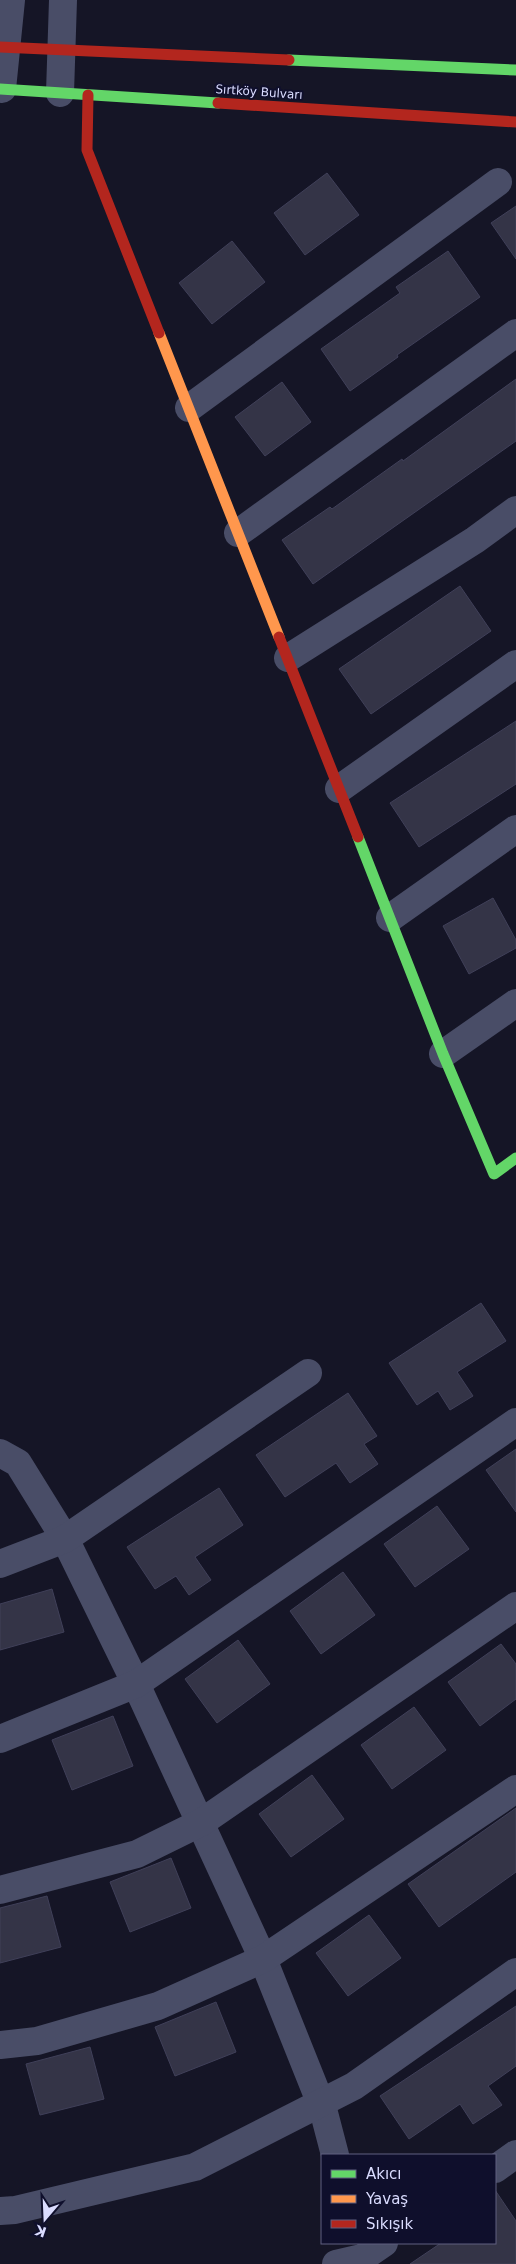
<svg xmlns="http://www.w3.org/2000/svg" width="516" height="2264" font-family="'DejaVu Sans',sans-serif">
<rect width="100%" height="100%" fill="#151526"/>
<g fill="#343447" stroke="#404059">
<path d="M327,173L359,215L305,255L274,213Z"/>
<path d="M516,206V259L491,223Z"/>
<path d="M232,241L265,282L212,324L179,283Z"/>
<path d="M448,251L480,297L397,355L398,357L350,391L321,349L400,293L396,287Z"/>
<path d="M516,379V441L313,584L282,540L330,507L332,509L402,459L403,461Z"/>
<path d="M282,382L311,422L265,456L235,417Z"/>
<path d="M460,586L491,631L371,714L339,669Z"/>
<path d="M516,721V784L419,847L390,803Z"/>
<path d="M493,898L516,940V948L469,974L443,926Z"/>
<path d="M481,1303L506,1341L457,1372L473,1396L450,1410L438,1391L417,1405L389,1363Z"/>
<path d="M348,1393L377,1436L364,1444L378,1464L350,1483L336,1463L285,1497L256,1455Z"/>
<path d="M516,1449V1512L486,1470Z"/>
<path d="M219,1488L243,1525L195,1557L211,1580L189,1595L176,1576L155,1589L127,1547Z"/>
<path d="M437,1506L469,1549L415,1587L384,1544Z"/>
<path d="M343,1572L375,1615L321,1654L290,1611Z"/>
<path d="M52,1589L64,1632L0,1650V1604Z"/>
<path d="M238,1640L270,1684L217,1723L185,1679Z"/>
<path d="M501,1644L516,1664V1699L480,1726L448,1682Z"/>
<path d="M414,1707L446,1750L392,1789L361,1745Z"/>
<path d="M113,1716L133,1766L72,1790L52,1740Z"/>
<path d="M312,1775L344,1819L291,1857L259,1814Z"/>
<path d="M516,1808V1872L439,1927L408,1884Z"/>
<path d="M171,1858L191,1908L130,1932L110,1882Z"/>
<path d="M47,1896L61,1947L0,1963V1908Z"/>
<path d="M369,1915L401,1958L348,1996L316,1953Z"/>
<path d="M216,2002L236,2052L175,2076L155,2027Z"/>
<path d="M516,2006V2066L488,2086L502,2105L473,2124L460,2104L409,2139L380,2096Z"/>
<path d="M90,2047L104,2099L40,2115L26,2064Z"/>
<path d="M495,2190L516,2221V2264H410L441,2243H495Z"/>
</g>
<g fill="none" stroke-linecap="round" stroke-linejoin="round">
<g stroke="#494d67" stroke-width="28">
<path d="M2,89L11,0"/>
<path d="M60,93L63,0"/>
<path d="M189,408L498,182"/>
<path d="M238,533L516,333"/>
<path d="M288,658L475,540L516,510"/>
<path d="M339,789L516,664"/>
<path d="M390,918L516,829"/>
<path d="M443,1054L516,1003"/>
<path d="M0,1453L18,1463L65,1539L136,1684L263,1959L323,2109L335,2155"/>
<path d="M0,1564L65,1539L308,1373"/>
<path d="M0,1739L136,1684L516,1422"/>
<path d="M0,1890L137,1854L202,1822L516,1606"/>
<path d="M0,2045L37,2041L158,2006L263,1959L516,1789"/>
<path d="M495,2169L516,2154"/>
<path d="M0,2211L15,2210L195,2167L354,2086L516,1972"/>
<path d="M336,2264L362,2258L384,2243"/>
</g>
<g stroke="#63d668" stroke-width="11">
<path d="M289,60L516,70"/>
<path d="M0,89L218,103"/>
<path d="M358,837L443,1054L494,1174L516,1158"/>
</g>
<path stroke="#ff974d" stroke-width="11" d="M159,333L279,637"/>
<g stroke="#b3261e" stroke-width="11">
<path d="M0,47L289,60"/>
<path d="M88,95L87,150L159,333"/>
<path d="M218,103L516,122"/>
<path d="M279,637L358,837"/>
</g>
</g>
<g text-anchor="middle" dominant-baseline="central" stroke-width="4" stroke-linejoin="round" paint-order="stroke">
<g font-size="12" fill="#dadcff" stroke="#0f0f2c">
<text transform="translate(259 92) rotate(4)">Sırtköy Bulvarı</text>
</g>
</g>
<rect x="321" y="2154" width="175" height="90" fill="#0f0f2c" stroke="#606180"/>
<rect x="331" y="2170" width="25" height="8" fill="#63d668" stroke="#606180"/>
<text x="366" y="2179" font-size="15" fill="#dadcff">Akıcı</text>
<rect x="331" y="2195" width="25" height="8" fill="#ff974d" stroke="#606180"/>
<text x="366" y="2204" font-size="15" fill="#dadcff">Yavaş</text>
<rect x="331" y="2220" width="25" height="8" fill="#b3261e" stroke="#606180"/>
<text x="366" y="2229" font-size="15" fill="#dadcff">Sıkışık</text>
<g transform="translate(45 2219) rotate(199)" stroke="#0f0f2c" stroke-width="4" paint-order="stroke">
<path d="M0-4L9 19L0 12L-9 19Z" fill="#dadcff"/>
<text y="-8" font-size="14" font-weight="bold" text-anchor="middle" fill="#dadcff">K</text>
</g>
</svg>
